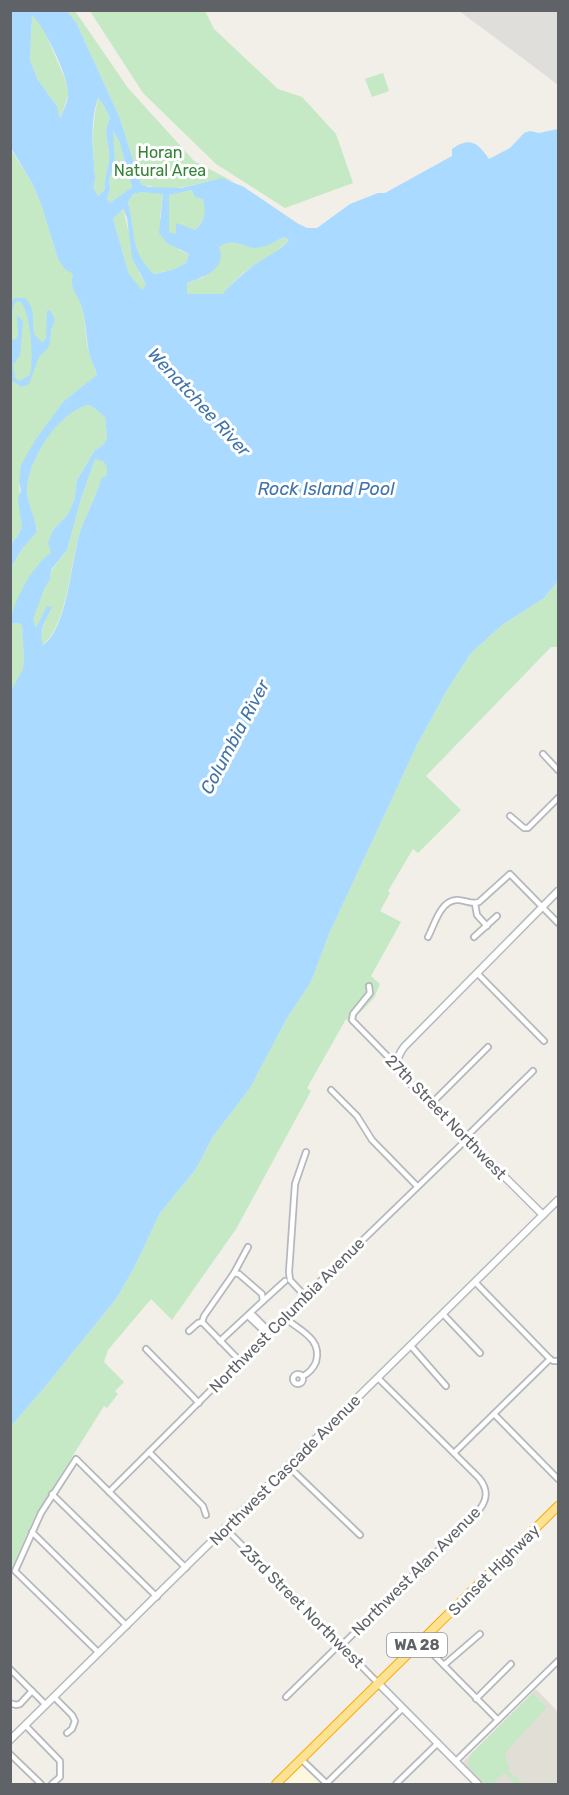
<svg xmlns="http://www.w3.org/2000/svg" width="569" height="1795" font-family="Rubik,sans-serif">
<rect width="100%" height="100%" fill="#f1efe8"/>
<path fill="#fef7e0" d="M303,1764L323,1784H282Z"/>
<path fill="#e0deda" d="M459,11H558V85L524,59Z"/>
<path fill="#e1ded6" d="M536,1689L558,1712V1784H482L461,1764Z"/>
<g fill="#c5e8c5">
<path d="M67,11H75L128,88L176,141L194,161L234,182C215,176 203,184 183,187C171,190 153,188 141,184L119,116L76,22Z"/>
<path d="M90,11H205L214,29L278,89L302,97L336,134L353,183L285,208L216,164L143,93Z"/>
<path d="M32,14L42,25L65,79L69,92L60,120L57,106L38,80L30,60Z"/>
<path d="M383,73L389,91L372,97L365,79Z"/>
<path d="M98,98L103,104L110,118C101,135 111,143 109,160C108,171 104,178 105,189L98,196L93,187C97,179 94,172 94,164C92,141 93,119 98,98Z"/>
<path d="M112,130L119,141L132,187L109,204L107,199L110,189L109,179L115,162Z"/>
<path d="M10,148L32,183L41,204L58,259L73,274C70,288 78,293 81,305C86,321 85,338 89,353C91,360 95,367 97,376L64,401L19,482L22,527L17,537L11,544Z"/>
<path d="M192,190C195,193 201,196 203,200C209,211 202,223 195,231L176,224V235L169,232V195Z"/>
<path d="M142,192L163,193L160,218L179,250L189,254L186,263L172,270L153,274C128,250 136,233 128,202L133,194Z"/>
<path d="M123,209L139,273L146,285L142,291L129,274L113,219Z"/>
<path d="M284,237L289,240L270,257L257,263L242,274L222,294H187V283L204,277C209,268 212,254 219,246C227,237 237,245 247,246C260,247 273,243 284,237Z"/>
<path d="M90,405L105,417L107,437L104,444L95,450L77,480L74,501L68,514L53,530L52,553L11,617V567L22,549L37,532C36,518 28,506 27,491C27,461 59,409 90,405Z"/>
<path d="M95,459L103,460L107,467V475L101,480C96,498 86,514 80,532C70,561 68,627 42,645L40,637L45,621L35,629L32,619L45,587L50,580L51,571L67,550L81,499Z"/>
<path d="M558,581V647H551L426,776L461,810L418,853L413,849L388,891L390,893L380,911L401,922L371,976L380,984L374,998L350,1023L346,1019L307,1088L311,1091L236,1229L172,1320L151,1299L108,1350L104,1362L124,1382L115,1391L118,1394L107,1408L104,1406L36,1514L11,1569V1426L44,1388L116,1299L134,1268L160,1213L196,1169L212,1138L250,1088L287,1018L311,982L329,934L417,745L447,690L471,653L502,625L544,598Z"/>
<path d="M18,623L22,625L24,662L22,671L11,693V624Z"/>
<path d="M533,1693L547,1707L506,1752C505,1758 506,1762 510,1767L507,1770L521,1782V1784H515L511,1778L504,1773L492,1784H486L468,1767L470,1755Z"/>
</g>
<g fill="#aadaff" fill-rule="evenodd">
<path d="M11,10L67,11L76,22L119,116L141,184L149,187L181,188L222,178L244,187L297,223L307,228H317L350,204L378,193H385L452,156V149C470,136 478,143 489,159L510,148L524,133L530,131L539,133L558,129V581L544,598L502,625L471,653L447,690L417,745L329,934L311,982L287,1018L250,1088L212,1138L196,1169L160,1213L134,1268L116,1299L44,1388L11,1426L10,693L22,671L24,662L22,625L18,623L11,624C10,605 35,562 51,553L48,543L53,530L68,514L74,501L77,480L95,450L104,444L107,437L105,417L90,405C59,409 27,462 27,491C28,506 36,518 37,532L22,549L11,567V544L17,537L22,527L18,498L21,491L19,482L21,465L34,442L64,401L97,375C95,367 91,360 89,353C86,337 86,320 81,305C77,293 69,289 73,274L65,269L58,259L41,204L32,183L11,148ZM32,15C43,24 68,76 68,92C69,100 63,111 60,119L57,106L38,80L30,60ZM98,98L103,104L110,118C101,135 111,143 109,160C108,170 104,178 105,189L98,196L93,187C97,179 94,172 94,164C92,143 91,118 98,98ZM113,131L119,141L132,187L110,203L107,199L110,189L109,179L115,162ZM192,190L195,197L203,199C206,212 205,221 195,230L176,223V234L169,232V195ZM142,192L163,194L159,233L167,243L189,254L186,263L172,270L154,274C129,251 136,232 128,202L133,194ZM123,209L127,218L132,258L146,285L142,290L129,274L113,219ZM284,237L289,240C277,253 267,256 254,265C242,274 232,284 222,294H187V283C204,277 227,269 219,247C233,235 246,251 261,247C269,246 277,240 284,237ZM95,459L103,461L107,467V475L101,479C96,498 86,514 80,532C71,560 68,628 43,645C38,631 46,619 52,607L47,606L36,628L33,619L45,587L50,580L51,570L67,550L81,499Z"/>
<path d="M16,298H25C36,309 32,320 34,334L42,343L46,338L47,311L50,310L55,320L51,330L50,343L47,349L39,357L29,384L22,387L11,380V340L16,339L18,335L17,315L23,321L20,355L13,365L15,378L19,381L30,375C34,360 31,314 21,302L18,301L14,304L11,317V300Z"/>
</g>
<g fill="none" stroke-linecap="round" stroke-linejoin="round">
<g stroke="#b5b8bc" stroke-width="8">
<g id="street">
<path d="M543,754L558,770"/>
<path d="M510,816L524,828H528L558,798"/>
<path d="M475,904L477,915L487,926"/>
<path d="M428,937C434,926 440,901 456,900C464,899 470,905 479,902L510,874L558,923"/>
<path d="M474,937L497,916"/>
<path d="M477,973L544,1041"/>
<path d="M369,986L370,993L353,1014L352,1020L398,1067"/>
<path d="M331,1090L357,1116L372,1140L417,1186"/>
<path d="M431,1104L488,1047"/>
<path d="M465,1138L533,1071"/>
<path d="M234,1273L248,1247"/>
<path d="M475,1282L550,1359"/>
<path d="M305,1296L290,1280L289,1272L295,1184L306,1152"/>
<path d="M263,1301L285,1281"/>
<path d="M251,1313L269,1331"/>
<path d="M443,1314L480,1353"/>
<path d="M248,1316L267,1334"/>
<path d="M284,1317C298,1330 323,1338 316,1362C313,1369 309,1373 303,1376"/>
<path d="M189,1331L198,1323L202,1322"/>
<path d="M220,1341L263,1301L262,1294L239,1274L234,1273L204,1316L202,1322L240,1361"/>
<path d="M411,1346L446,1386"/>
<path d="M146,1349L199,1403"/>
<path d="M550,1359L553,1361H558"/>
<circle cx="298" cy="1379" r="5"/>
<path d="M494,1414L558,1479"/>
<path d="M149,1452L203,1506L206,1515"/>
<path d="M454,1453L550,1359"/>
<path d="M288,1466L360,1535"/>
<path d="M109,1492L305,1296L467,1139"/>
<path d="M52,1494L157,1597"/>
<path d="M226,1529L378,1683"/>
<path d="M32,1532L127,1626"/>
<path d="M421,1642L498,1720"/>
<path d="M341,1646L479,1510C488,1499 488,1489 479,1478L378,1378"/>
<path d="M99,1653L15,1571L41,1513L76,1459L186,1568"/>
<path d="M444,1665L480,1634"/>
<path d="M10,1669L46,1705"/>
<path d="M54,1697L72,1715L75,1721L72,1729L67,1733"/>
<path d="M286,1697L340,1644"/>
<path d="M476,1699L511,1664"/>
<path d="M10,1703L16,1705L20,1704L32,1691"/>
<path d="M25,1725L60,1761V1777L52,1784"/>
<path d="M10,1754L41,1784"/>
<path d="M301,1759L327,1784"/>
<path d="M456,1761L558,1661"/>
<path d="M326,1784L403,1708"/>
<path d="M396,1784L438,1743"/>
</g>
</g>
<g stroke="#b6babf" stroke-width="9">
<g id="secondary">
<path d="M543,1215L405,1078C396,1067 395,1059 404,1047L558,891"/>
<path d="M378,1683L478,1784"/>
<path d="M10,1740L558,1200"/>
</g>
</g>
<g stroke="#f9ab00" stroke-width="10">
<path id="highway" d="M276,1784L558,1506"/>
</g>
<use href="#street" stroke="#fff" stroke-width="4.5"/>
<use href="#secondary" stroke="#fff" stroke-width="6"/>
<use href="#highway" stroke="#fde293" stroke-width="8"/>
</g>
<g text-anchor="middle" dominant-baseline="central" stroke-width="6" stroke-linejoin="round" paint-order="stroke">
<rect fill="#fff" stroke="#8f9295" stroke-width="1.5" x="387" y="1633" width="60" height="24" rx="4.5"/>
<g font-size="15" font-weight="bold" fill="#5f6368">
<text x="417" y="1645">WA 28</text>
</g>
<g font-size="16" fill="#348238" stroke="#fff">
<text x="160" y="152">Horan<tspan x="160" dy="18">Natural Area</tspan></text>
</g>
<g font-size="16" fill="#5f6368" stroke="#fff">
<text transform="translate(446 1117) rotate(46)">27th Street Northwest</text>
<text transform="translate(287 1315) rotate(-45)">Northwest Columbia Avenue</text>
<text transform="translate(285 1470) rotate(-45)">Northwest Cascade Avenue</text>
<text transform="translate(494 1570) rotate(-45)">Sunset Highway</text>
<text transform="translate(416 1571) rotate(-45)">Northwest Alan Avenue</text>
<text transform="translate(302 1606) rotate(45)">23rd Street Northwest</text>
</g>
<g font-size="18" font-style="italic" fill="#4174aa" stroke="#fff">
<text transform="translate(199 402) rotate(47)">Wenatchee River</text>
<text x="326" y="489">Rock Island Pool</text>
<text transform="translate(235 737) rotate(-62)">Columbia River</text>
</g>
</g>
<rect width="569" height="1795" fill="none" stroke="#5f6368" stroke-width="24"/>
</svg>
